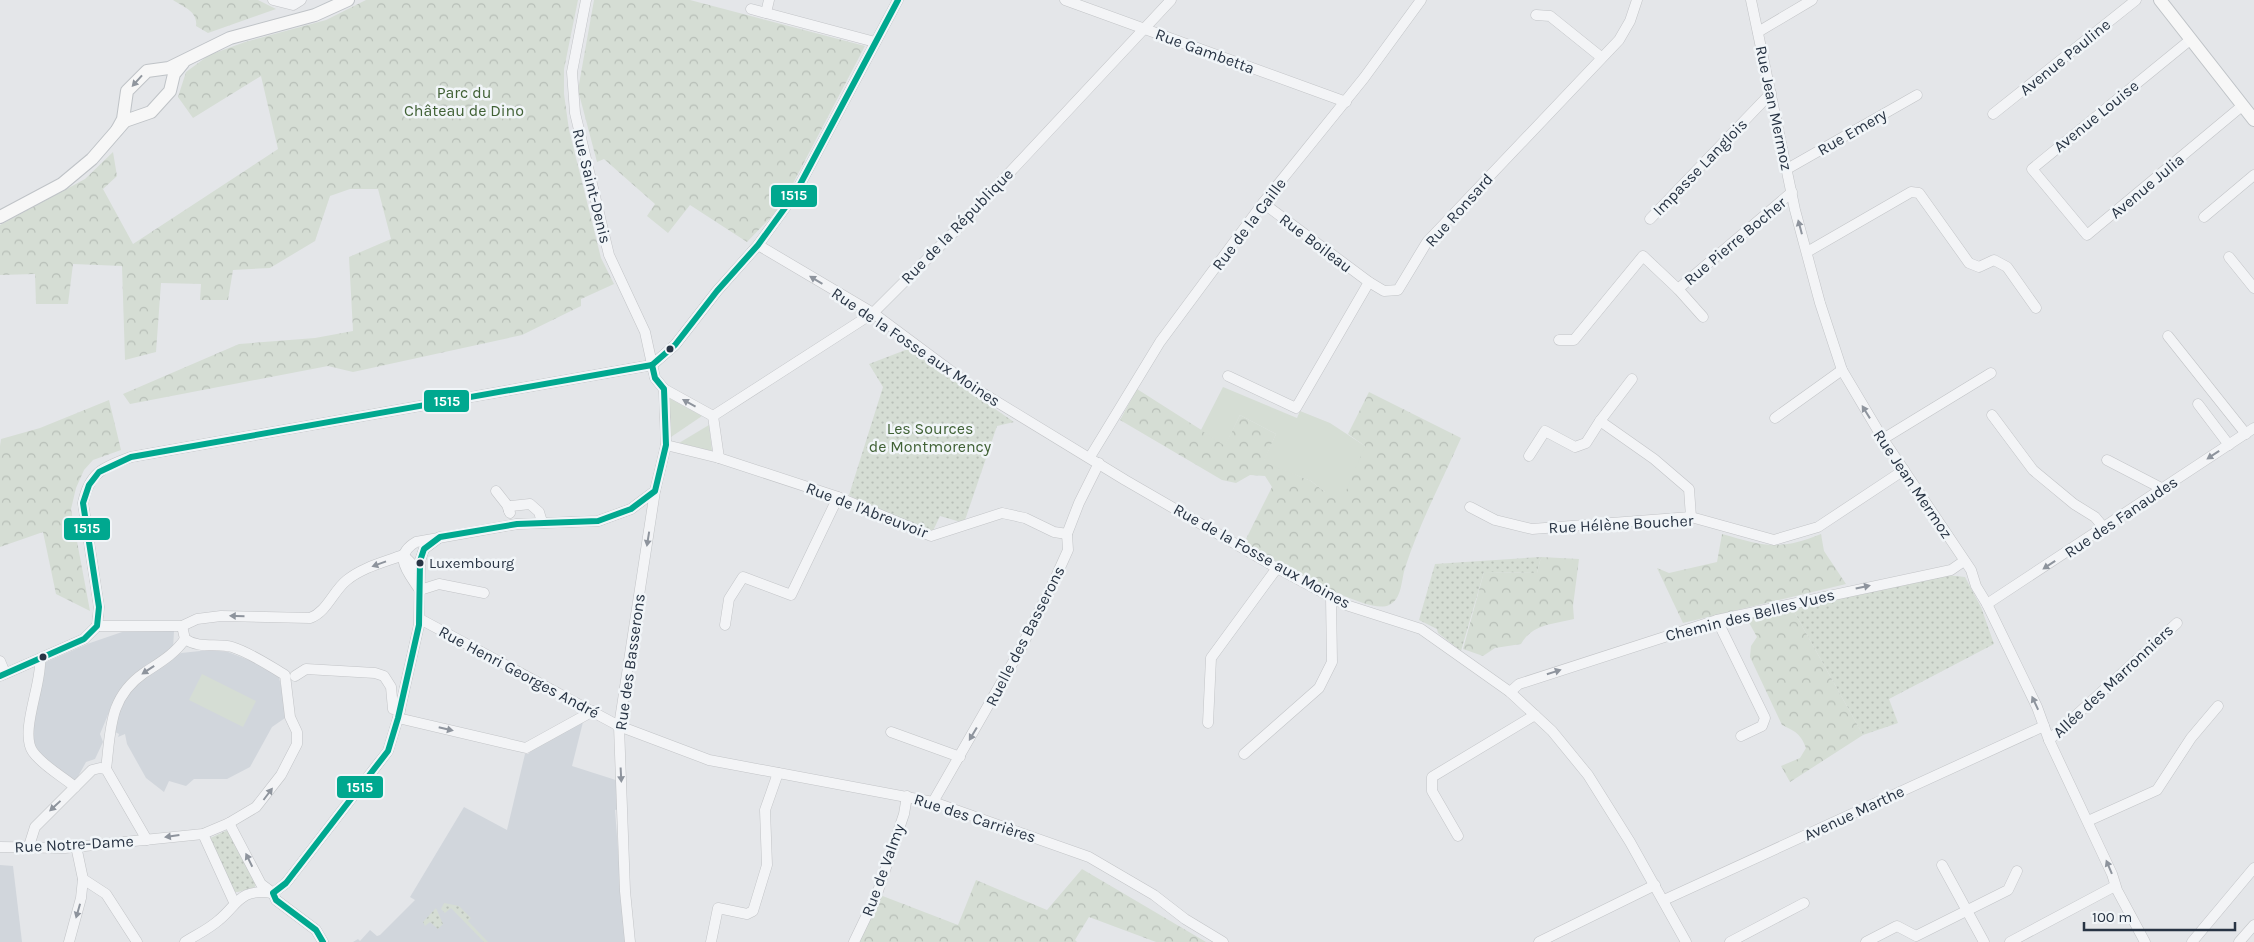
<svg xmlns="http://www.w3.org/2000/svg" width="2254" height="942" font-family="Karla,sans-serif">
<defs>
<pattern id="grass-dots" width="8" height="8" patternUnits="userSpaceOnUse" patternTransform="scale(1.25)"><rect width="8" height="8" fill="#d5ddd4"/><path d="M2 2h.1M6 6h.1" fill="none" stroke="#b7beb7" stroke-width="1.8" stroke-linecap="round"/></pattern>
<pattern id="forest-crowns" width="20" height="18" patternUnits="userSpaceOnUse" patternTransform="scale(1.25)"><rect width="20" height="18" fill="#d5ddd4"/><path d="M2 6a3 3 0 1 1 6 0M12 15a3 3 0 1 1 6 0" fill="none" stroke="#b7beb7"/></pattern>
</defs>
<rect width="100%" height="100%" fill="#e4e6e9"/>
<g fill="#d1d6dc">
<path d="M174,631L173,649L137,672L126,684L142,679L181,653L210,650L228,652L259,664L279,677L284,700L285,718L272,727L250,767L227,779H194L186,786L169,781L164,792L146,778L127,744L125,734L118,737L119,734L113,731L112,705L100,734L103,742L95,759L86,762L75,782L52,766L32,745L36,707L46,662L90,643L122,632Z"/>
<path d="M583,722L572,766L622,782L623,808L615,810L625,942H353L358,939L360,941L370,930L377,936L380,935L415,900L410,897L464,807L507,830L525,754H528L533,749Z"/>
<path d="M0,865L13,866L22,942H0Z"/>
</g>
<g fill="url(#grass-dots)">
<path d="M908,349L1014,422L997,426L964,523L940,516L932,533L869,507L849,495L883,387L869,364Z"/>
<path d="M1541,557L1537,573L1484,572L1461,651L1438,633L1437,629L1419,620L1435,564Z"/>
<path d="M1947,575L1965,577L1981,607L1994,644L1889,699L1898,723L1863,735L1792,608Z"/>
<path d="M230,829L256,883L255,887L238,892H234L208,839Z"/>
<path d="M444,903L459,906L471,918L468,921L488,942H484L451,908L445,913L441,909Z"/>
<path d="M436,908L443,924L438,929L430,922L425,926L423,922Z"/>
</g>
<g fill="url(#forest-crowns)">
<path d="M173,0H258L276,9L208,33L196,26C198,11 183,7 173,0Z"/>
<path d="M366,0H578L564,69V94L569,130L601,258L614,284L581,299V306L522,335L353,372L328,366L130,404L123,394L239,344L315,338L353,331L349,257L391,239L378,189H350L330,196L315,241L270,268L233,270L228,300H200L201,284L161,283L156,352L125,360L122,266L73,264L68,304H36L35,274L0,275V225L85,179L113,152L117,176L103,189L133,244L278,149L261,76L193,118L178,97L186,72L209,55L245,42L326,20Z"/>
<path d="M594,0H690L865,46L788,193L773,215L747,242L690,205L668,233L647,216L655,204L604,159L597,162L578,90Z"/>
<path d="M1137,389L1225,445L1240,415L1276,434L1264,461L1311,481L1325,492L1365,446L1348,434L1369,392L1461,438C1442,481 1419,524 1405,568C1401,581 1402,599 1389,605C1367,617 1269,556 1244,543L1272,487L1265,476L1250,475L1236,483L1222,480L1120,420Z"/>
<path d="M109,400L121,450L93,460L84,470L76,488L71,509L90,611L56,594L43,532L0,547V446L1,439L40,428Z"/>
<path d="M1722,534C1764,546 1779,551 1821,534L1824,551L1846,584L1683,623L1657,568L1669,573L1717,562Z"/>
<path d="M1541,557L1579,559L1573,606L1574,619C1554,624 1532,624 1521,644L1495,648L1483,656L1463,649L1484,572L1537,573Z"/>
<path d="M1792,608L1863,735L1790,782L1781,766L1800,758L1806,748C1801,734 1795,731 1782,725L1750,657L1751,646L1757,637L1747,619Z"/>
<path d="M1082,869L1206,942H1156L1089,917L1075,940L1077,942H859L880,895L958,925L976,880L1047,910Z"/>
</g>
<g fill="#d5ddd4">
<path d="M1223,387L1297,418L1300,411L1330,423L1365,446L1343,498L1325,492L1311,481L1263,462L1276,434L1240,415L1225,446L1201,430Z"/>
<path d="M669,398L702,416L671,437Z"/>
<path d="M709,425L712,451L679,443Z"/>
<path d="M202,674L256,701L243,727L189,700Z"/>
</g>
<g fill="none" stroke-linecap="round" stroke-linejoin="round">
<g stroke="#c2c4c7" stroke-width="11">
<g id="minor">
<path d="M273,0L293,5L301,0"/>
<path d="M586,0L572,72L575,113L609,255L645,332L655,378L664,389L666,445L655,491L619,726L625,891L630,942"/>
<path d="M1065,0L1346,102"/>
<path d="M1751,0L1795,210L1820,303L1842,370L1883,439L1971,570L1976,586L1987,604L2037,707L2049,740L2112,874L2117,890L2145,942"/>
<path d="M751,9L875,42"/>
<path d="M766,13L769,0"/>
<path d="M1536,15L1550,16L1601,57"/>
<path d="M1758,32L1812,0"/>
<path d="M2190,40L2032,169L2087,235L2242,106"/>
<path d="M1993,114L2136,0"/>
<path d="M1787,169L1917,95"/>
<path d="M1263,203L1369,282L1384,291L1398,290L1427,242L1619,40L1630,21L1637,0"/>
<path d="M2204,217L2254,175"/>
<path d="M1650,219L1771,93"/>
<path d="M758,245L873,313L971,386L1125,480L1277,568L1346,605L1421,629L1510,692L1552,731L1588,775L1630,842L1686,942"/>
<path d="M1807,252L1911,192L1919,193L1969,263L1979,267L1994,260L2007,267L2036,308"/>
<path d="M2229,257L2254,288"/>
<path d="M1703,317L1678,289L1792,192"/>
<path d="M2168,336L2246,434"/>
<path d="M1559,340H1574L1643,256L1678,289"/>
<path d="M652,365L675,345L717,291L758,245L795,194L898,0"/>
<path d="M1228,376L1296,408L1369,282"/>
<path d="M664,389L713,416"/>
<path d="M2198,404L2229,445"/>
<path d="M1992,415L2033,470L2074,504L2095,517L2104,528"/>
<path d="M713,416L873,313L956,230L1171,0"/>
<path d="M713,416L719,458"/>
<path d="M1775,418L1842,370"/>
<path d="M1600,421L1632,379"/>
<path d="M1883,439L1991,373"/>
<path d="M666,445L719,458L838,497L931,536L1002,513L1025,518L1054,532L1067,534"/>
<path d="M1529,456L1545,431L1575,447L1586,443L1600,421L1654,459L1689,489L1691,517"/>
<path d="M1090,457L1160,342L1263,203L1364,78L1421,0"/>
<path d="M2107,460L2163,489"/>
<path d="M496,491L507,505L510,513"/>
<path d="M1470,507L1495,520L1532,529L1691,517L1774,540L1818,527L1904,470"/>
<path d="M509,511L511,506L530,504L539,512L542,522"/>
<path d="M419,589C408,572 392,556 416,542L517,524L598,521L631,509L655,491"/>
<path d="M420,590L439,584L484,593"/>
<path d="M1987,604L2254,428"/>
<path d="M420,619L619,726L709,760L933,802L1089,857L1154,895L1185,919L1223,942"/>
<path d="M1717,620L1765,718L1762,726L1741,736"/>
<path d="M725,625L729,599L743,577L791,595L838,497"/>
<path d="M97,626L99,607L83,503C89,473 103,467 131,457L652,365"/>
<path d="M97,626H182L197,619L221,616L310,618C327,612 333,591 347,580C363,567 385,562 403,555L419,571"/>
<path d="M40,660C42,684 19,733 33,752C43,766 62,776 75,787"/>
<path d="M0,661L5,673"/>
<path d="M0,676L84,639L97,626"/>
<path d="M295,676L306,669L375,673L384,676L391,687L393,709L400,711"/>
<path d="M1510,692L1519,684L1717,620L1951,570L1964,561"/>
<path d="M398,718L526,748L593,711"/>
<path d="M1208,723L1211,658L1277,568"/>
<path d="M891,732L960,757"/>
<path d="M2049,740L2177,623"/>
<path d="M1244,754L1319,688L1332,662L1331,597"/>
<path d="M106,769C111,731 108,698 144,673C159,663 175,654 185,639"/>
<path d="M106,769L147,840"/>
<path d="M933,802L1020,650L1054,581L1068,550L1067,534L1079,503L1099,463"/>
<path d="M2088,821L2157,790L2191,738L2218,706"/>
<path d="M229,823L261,884L273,893L276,900L316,930L323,942"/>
<path d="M203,834L234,902"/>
<path d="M1458,836L1432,791V777L1535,715"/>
<path d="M29,846L35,827L92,770L100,768L106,769"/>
<path d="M0,847L65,848L203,834L229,823L256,807L281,775L297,744V732L290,717L285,675C268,665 251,653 232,647C217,643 199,649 185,639L182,626"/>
<path d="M1942,865L1984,942"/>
<path d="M83,879L106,894L137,942"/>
<path d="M273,893L286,883L388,751L398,718L419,625L420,561L424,549L440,537"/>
<path d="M1664,900L2044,726"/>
<path d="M69,942L81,898L83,879L76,846"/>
<path d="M185,942C196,935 209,929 219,920C238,904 240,888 272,893"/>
<path d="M711,942L718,908L747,914L753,911L767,865L765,810L778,773"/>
<path d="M854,942L877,894L904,814L907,796"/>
<path d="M1539,942L1655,885"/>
<path d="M1730,942L1804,903"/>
<path d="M1866,942L1897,926L1916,936L2008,890L2017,871"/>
<path d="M2010,942L2115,886"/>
<path d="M2192,942L2254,868"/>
<path d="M2239,942L2254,925"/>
</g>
</g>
<g stroke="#bfc3c7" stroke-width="14">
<g id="major">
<path d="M2160,0L2254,120"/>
<path d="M117,130L123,119L127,91L147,71L169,68L230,38L315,15L348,0"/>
<path d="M0,217L62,184L92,159L125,121L151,112L170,91L174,74L183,63"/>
</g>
</g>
<use href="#minor" stroke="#f3f4f6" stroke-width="10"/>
<use href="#major" stroke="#f7f7f7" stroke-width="12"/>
<g stroke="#f1f5f8" stroke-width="10">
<g id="bus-1">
<path d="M652,365L675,345L717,291L758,245L795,194L898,0"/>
<path d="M0,676L84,639L97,626L99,607L83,503L89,485L99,472L131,457L652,365"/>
<path d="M323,942L316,930L276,900L273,893L286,883L388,751L398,718L419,625L420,561L424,549L440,537L517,524L598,521L631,509L655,491L666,445L664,389L655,378L652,365"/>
</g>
</g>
<use href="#bus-1" stroke="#00a88f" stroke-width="6"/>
</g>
<defs><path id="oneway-solid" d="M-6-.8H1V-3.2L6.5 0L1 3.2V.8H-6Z" transform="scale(1.25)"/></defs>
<use fill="#90969e" href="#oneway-solid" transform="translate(137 81) rotate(132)"/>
<g fill="#8e949d">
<use href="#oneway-solid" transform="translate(1800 227) rotate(-105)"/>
<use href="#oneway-solid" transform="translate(816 280) rotate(-149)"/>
<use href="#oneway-solid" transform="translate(689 403) rotate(-151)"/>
<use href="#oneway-solid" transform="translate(1866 412) rotate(-122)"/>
<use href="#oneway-solid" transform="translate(2213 455) rotate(146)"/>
<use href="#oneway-solid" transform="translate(648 539) rotate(99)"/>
<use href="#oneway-solid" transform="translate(379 564) rotate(160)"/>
<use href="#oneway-solid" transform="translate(2049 565) rotate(146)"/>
<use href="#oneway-solid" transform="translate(1863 587) rotate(-12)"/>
<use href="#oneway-solid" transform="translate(237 616) rotate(-179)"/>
<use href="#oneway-solid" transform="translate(148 670) rotate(146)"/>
<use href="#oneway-solid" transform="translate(1554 672) rotate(-18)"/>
<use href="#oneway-solid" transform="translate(2035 703) rotate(-115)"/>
<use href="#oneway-solid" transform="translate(446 729) rotate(13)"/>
<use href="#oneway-solid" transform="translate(973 734) rotate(121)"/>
<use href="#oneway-solid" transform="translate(621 775) rotate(87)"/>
<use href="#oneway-solid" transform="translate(268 794) rotate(-53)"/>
<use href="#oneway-solid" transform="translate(55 806) rotate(137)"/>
<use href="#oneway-solid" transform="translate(172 836) rotate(172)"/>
<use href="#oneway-solid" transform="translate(249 860) rotate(-116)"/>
<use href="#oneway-solid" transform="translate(2109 867) rotate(-113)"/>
<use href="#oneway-solid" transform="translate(78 911) rotate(106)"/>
</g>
<g fill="#283444" stroke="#f1f5f8" stroke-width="2">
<circle cx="670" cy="349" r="4.5"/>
<circle cx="420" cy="563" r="4.5"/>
<circle cx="43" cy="657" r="4.5"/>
</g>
<g text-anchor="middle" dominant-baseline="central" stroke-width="5" stroke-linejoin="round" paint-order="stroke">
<g font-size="15" fill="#283444" stroke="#f1f5f8" text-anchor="start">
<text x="429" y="563">Luxembourg</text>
</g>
<g font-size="16" fill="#283444" stroke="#f1f5f8">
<text transform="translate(1205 51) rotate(20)">Rue Gambetta</text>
<text transform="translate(2065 57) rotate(-39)">Avenue Pauline</text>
<text transform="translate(1774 108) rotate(78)">Rue Jean Mermoz</text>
<text transform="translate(2096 116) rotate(-39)">Avenue Louise</text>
<text transform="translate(1852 132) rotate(-30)">Rue Emery</text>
<text transform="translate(1700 167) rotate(-46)">Impasse Langlois</text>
<text transform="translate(592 186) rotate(76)">Rue Saint-Denis</text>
<text transform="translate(2147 186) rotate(-40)">Avenue Julia</text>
<text transform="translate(1459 210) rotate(-48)">Rue Ronsard</text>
<text transform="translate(1249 224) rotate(-53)">Rue de la Caille</text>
<text transform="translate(957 226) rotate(-46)">Rue de la République</text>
<text transform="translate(1735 241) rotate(-40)">Rue Pierre Bocher</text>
<text transform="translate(1316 243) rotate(37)">Rue Boileau</text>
<text transform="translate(916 347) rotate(34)">Rue de la Fosse aux Moines</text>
<text transform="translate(1913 484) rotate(56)">Rue Jean Mermoz</text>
<text transform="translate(867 510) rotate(21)">Rue de l'Abreuvoir</text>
<text transform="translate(2121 517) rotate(-34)">Rue des Fanaudes</text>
<text transform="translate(1621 524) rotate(-3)">Rue Hélène Boucher</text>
<text transform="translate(1262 556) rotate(29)">Rue de la Fosse aux Moines</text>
<text transform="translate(1750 615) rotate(-14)">Chemin des Belles Vues</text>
<text transform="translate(1025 636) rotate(-63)">Ruelle des Basserons</text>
<text transform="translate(630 662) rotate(-82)">Rue des Basserons</text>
<text transform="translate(519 672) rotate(28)">Rue Henri Georges André</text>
<text transform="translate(2113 681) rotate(-43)">Allée des Marronniers</text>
<text transform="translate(1854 813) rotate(-25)">Avenue Marthe</text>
<text transform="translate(975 818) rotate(18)">Rue des Carrières</text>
<text transform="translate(74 844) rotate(-3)">Rue Notre-Dame</text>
<text transform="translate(883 870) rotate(-70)">Rue de Valmy</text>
</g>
<g font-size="16" fill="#406135" stroke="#f1f5f8">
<text x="464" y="92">Parc du<tspan x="464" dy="18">Château de Dino</tspan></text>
<text x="930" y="428">Les Sources<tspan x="930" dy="18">de Montmorency</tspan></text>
</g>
</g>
<g stroke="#f1f5f8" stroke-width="2">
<rect x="770" y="184" width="48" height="24" rx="5" fill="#00a88f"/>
<rect x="423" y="389" width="47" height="24" rx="5" fill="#00a88f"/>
<rect x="63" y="517" width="48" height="24" rx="5" fill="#00a88f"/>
<rect x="336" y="775" width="48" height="24" rx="5" fill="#00a88f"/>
</g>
<g font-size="14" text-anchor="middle" font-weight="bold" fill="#fff">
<text x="794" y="200">1515</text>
<text x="447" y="406">1515</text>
<text x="87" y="533">1515</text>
<text x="360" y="792">1515</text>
</g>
<path d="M2084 922v8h151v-8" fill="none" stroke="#283444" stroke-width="2.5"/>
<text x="2092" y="922" font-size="15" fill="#283444" stroke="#f1f5f8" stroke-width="4" paint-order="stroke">100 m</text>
</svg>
